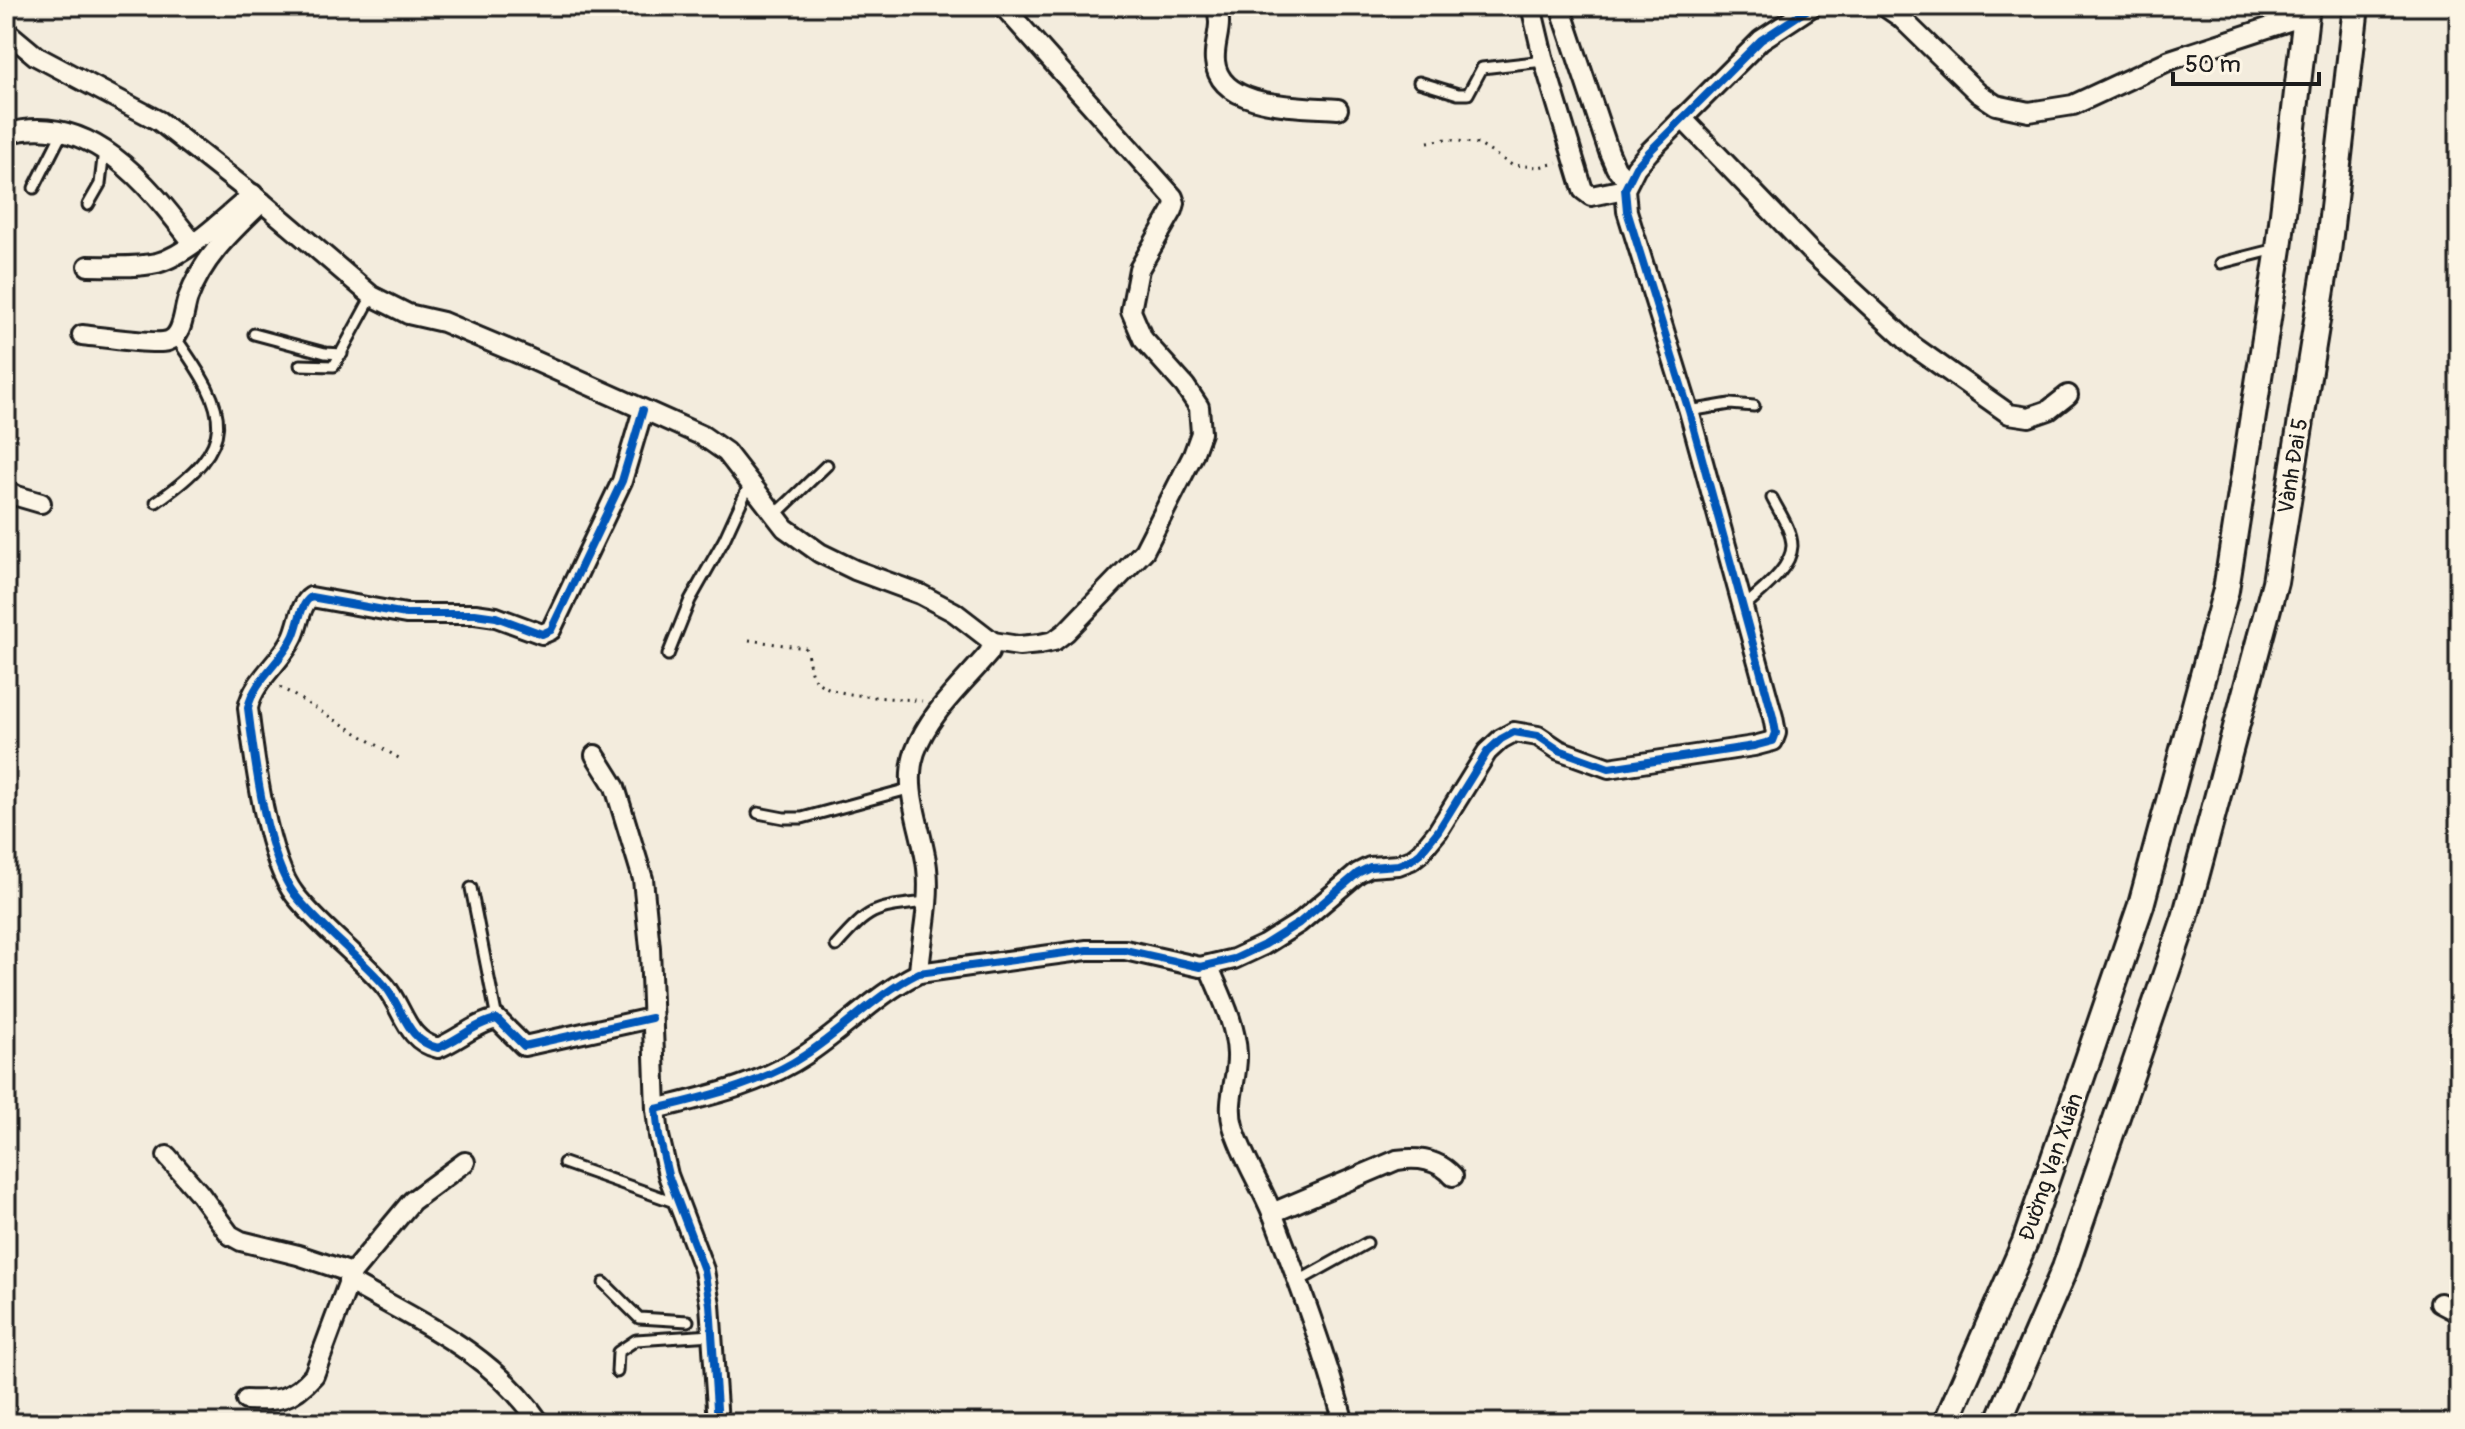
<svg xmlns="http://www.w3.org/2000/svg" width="2465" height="1429" font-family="Pangolin,sans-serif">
<rect width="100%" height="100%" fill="#f3ecdd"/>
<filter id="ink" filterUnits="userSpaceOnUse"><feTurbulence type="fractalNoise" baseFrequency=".0125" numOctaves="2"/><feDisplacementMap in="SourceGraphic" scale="16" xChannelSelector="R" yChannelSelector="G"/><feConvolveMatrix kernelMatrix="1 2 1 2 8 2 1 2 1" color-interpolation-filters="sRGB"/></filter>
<g filter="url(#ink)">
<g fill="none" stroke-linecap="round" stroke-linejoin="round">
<g stroke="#1c1c1c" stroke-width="15">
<g id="lane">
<path d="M1419,82L1458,94H1468L1482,68L1544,61"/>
<path d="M34,188L63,131"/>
<path d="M88,205L100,184L104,150"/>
<path d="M2221,263L2276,249"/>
<path d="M254,334L325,353L342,354"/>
<path d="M300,365L334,366L372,296"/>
<path d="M1689,411L1730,404L1754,406"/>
<path d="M156,502C240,444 230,414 175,337"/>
<path d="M774,516L827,465"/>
<path d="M1744,607C1759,592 1791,570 1792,546C1792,530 1779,512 1772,498"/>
<path d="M668,655L690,600L724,540L750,483"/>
<path d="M758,813L784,818H802L912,788"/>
<path d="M471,888L497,1019"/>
<path d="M836,946C871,906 875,908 927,902"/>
<path d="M564,1163L677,1203"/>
<path d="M1297,1282L1367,1243"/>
<path d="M604,1283L639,1318L688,1321"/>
<path d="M617,1372L618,1352L636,1340L712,1335"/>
</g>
</g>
<g stroke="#1c1c1c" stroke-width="24">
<g id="street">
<path d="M1215,6C1225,24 1213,42 1215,61C1219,110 1303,106 1338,109"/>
<path d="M1531,6L1544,61L1583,190L1591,196L1625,189"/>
<path d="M1560,6L1609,152L1616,168L1628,181"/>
<path d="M1884,6L1900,17L1978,93L1996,105L2029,112L2073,105L2170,60L2307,15"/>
<path d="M6,31L36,56L159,121L262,202L372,296L408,314L443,322L524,356L703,436L726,452L785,528L820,553L855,570L920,594L954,612L993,642"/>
<path d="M1682,118L1810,251L1913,346L2009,414L2029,417L2049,410L2068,395"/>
<path d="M6,134C89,109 148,184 193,243"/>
<path d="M88,266C110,266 135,268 157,263C189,254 227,216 253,194"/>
<path d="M82,335C100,337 156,345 168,341C184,336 183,311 188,298C203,257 232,231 262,202"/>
<path d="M643,410L622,481L551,630L542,634L496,617L475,614H406L311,597C300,604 299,625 293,637C281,663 254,679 248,708C254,756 266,858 295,895C322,929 357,954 385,986C404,1009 406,1041 438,1048C458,1040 476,1023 497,1019L524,1046L651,1018"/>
<path d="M6,490L17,496L41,503"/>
<path d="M595,755L615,787L643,879L650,948L656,1109"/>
<path d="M1209,967C1220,994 1236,1024 1237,1054C1238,1078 1226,1101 1233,1126C1242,1157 1261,1185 1273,1215C1299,1283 1325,1353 1344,1423"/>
<path d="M919,973C921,939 931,902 927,868C923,831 902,789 915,752C929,713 963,684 989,653L993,642L1019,646L1040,644L1054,641L1066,632L1144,551L1193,455L1201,433L1199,407L1185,386L1143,339L1131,311L1139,269L1173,210L1175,203L1173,197L1003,6"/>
<path d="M167,1156L200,1194L230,1235L241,1241L298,1255L352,1273"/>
<path d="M1272,1213L1397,1160C1418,1157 1438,1159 1453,1176"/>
<path d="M348,1281C421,1323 491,1352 540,1423"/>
<path d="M2440,1303L2459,1313"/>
<path d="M246,1400C278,1401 291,1401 314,1375L352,1273L412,1201L465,1162"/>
<path d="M718,1423L710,1304L704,1270L668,1175L659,1136L656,1109C708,1096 760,1085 805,1055C845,1029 876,994 919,973L1087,950H1125L1200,967L1234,959L1264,945L1299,923L1358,873L1370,867L1398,865L1411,860L1420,853L1438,831L1487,752L1501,739L1514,732L1538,736L1559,750L1609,768L1754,746L1773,741L1776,733L1773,717L1689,411L1627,211L1625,189L1636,167L1649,152L1761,40L1813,6"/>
</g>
</g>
<g stroke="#1c1c1c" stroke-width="30">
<g id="secondary">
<path d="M1946,1423L2025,1242L2141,905L2226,590L2279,248L2307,6"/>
<path d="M1998,1423L2065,1268L2185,918L2275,582L2328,252L2356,6"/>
</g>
</g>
<g stroke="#1c1c1c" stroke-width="3" stroke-dasharray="2 6" stroke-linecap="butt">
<path d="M1428,142L1446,139L1478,144L1512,165L1539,167L1557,163"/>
<path d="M749,640L805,648C810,658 808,669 814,678C828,699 896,697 922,701"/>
<path d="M280,687L402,760"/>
</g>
<use href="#lane" stroke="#fcf5e5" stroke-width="9"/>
<use href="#street" stroke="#fcf5e5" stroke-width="18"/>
<use href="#secondary" stroke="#fcf5e5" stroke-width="24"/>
<g stroke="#fcf5e5" stroke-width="13">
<g id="cycleway">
<path d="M643,410L622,481L551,630L542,634L496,617L475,614H406L311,597C300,604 299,625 293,637C281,663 254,679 248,708C254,756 266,858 295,895C322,929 357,954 385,986C404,1009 406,1041 438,1048C458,1040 476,1023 497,1019L524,1046L651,1018"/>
<path d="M718,1423L710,1304L704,1270L668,1175L659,1136L656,1109C708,1096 760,1085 805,1055C845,1029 876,994 919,973L1087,950H1125L1200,967L1234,959L1264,945L1299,923L1358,873L1370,867L1398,865L1411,860L1420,853L1438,831L1487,752L1501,739L1514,732L1538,736L1559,750L1609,768L1754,746L1773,741L1776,733L1773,717L1689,411L1627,211L1625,189L1636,167L1649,152L1761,40L1813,6"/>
</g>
</g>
<use href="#cycleway" stroke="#0057b8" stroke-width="8"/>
</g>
</g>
<g text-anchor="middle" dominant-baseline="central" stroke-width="6" stroke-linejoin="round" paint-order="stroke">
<g font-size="22" fill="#1c1c1c" stroke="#fcf5e5">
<text transform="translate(2293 466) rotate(-81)">Vành Đai 5</text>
<text transform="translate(2051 1167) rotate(-71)">Đường Vạn Xuân</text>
</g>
</g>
<rect width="2465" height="1429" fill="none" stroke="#fcf5e5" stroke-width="32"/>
<rect x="16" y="16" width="2433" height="1397" fill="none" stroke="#1c1c1c" stroke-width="3" filter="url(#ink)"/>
<path d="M2173 72v12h146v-12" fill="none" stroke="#1c1c1c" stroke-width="4"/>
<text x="2185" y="72" font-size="24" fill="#1c1c1c" stroke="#fcf5e5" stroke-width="6" paint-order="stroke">50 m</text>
</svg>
